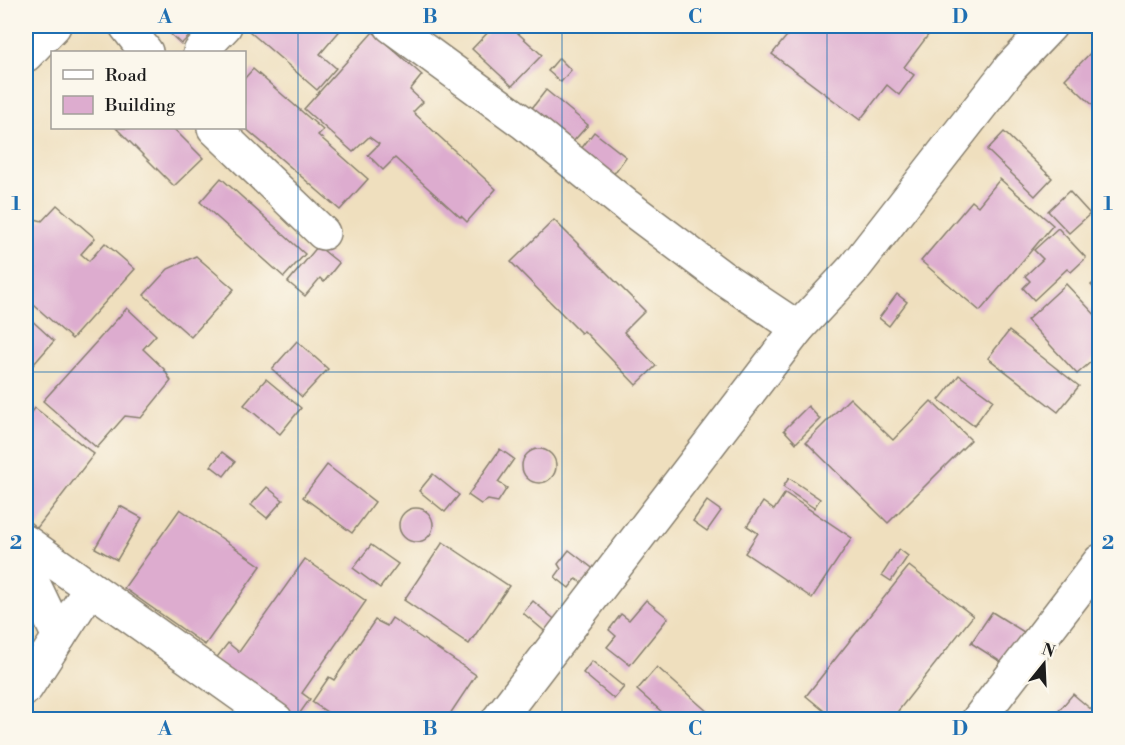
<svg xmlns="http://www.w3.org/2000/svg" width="1125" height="745" font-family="'Libre Bodoni',serif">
<rect width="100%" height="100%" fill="#fbf7ec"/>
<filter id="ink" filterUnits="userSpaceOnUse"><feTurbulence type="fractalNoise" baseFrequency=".0167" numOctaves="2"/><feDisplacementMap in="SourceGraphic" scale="12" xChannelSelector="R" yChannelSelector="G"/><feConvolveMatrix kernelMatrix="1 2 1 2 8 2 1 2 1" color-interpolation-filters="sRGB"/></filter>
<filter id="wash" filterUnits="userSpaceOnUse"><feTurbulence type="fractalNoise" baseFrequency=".008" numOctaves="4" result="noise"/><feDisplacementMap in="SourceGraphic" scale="24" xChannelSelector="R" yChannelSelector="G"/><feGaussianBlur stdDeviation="1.35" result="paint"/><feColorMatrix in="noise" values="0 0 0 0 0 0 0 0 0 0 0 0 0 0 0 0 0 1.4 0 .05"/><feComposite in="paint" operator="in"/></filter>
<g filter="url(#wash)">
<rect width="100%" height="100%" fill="#efdfbe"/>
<g id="blocks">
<g fill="#ddaccf">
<path d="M162,26H200L181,44Z"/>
<path d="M254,26H341L343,27L320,54L336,68L317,90L249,31Z"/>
<path d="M494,26H510L542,55L512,86L472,49Z"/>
<path d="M795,26H919L929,34L904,67L914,75L899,95L887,85L860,120L772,54Z"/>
<path d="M373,32L422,75L410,90L423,102L413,112L496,189L467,222L461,216L460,217L395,158L383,170L368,155L379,144L369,137L353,152L304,109Z"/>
<path d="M1100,43V112L1065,79Z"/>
<path d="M559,58L571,70L561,82L548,71Z"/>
<path d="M253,69L323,130L318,135L368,179L340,210L244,127V79Z"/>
<path d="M546,90L588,125L570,145L529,112Z"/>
<path d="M116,128H173L203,158L174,186Z"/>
<path d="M594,132L626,157L608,182L574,158Z"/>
<path d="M1004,132L1052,178L1035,196L987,150Z"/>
<path d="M221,178L305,254L284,277L200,202Z"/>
<path d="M1000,179L1053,225L980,311L921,261L972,201L978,206Z"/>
<path d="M1069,191L1090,214L1069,233L1048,211Z"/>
<path d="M57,205L95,238L81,254L89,261L105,243L135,269L72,339L26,298V220L31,218L42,221Z"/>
<path d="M554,220L645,311L624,332L656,366L636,385L584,331L581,333L511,262Z"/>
<path d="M1058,228L1086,258L1071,272L1067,269L1034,300L1023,288L1030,281L1025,276L1043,259L1034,250Z"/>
<path d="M318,246L339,263L324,282L320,278L305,296L288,282Z"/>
<path d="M196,256L234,289L191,337L144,295L168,269Z"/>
<path d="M1100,277V294L1091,285Z"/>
<path d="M1066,284L1100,320V354L1077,374L1027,320Z"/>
<path d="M897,294L907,302L889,326L879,318Z"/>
<path d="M127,308L156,335L143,349L164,369L171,381L141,418L125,416L97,448L43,401Z"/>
<path d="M26,315L54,341L26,373Z"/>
<path d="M1009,331L1079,386L1058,412L988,358Z"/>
<path d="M297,341L328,369L302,397L272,369Z"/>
<path d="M959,375L993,400L974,426L939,400Z"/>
<path d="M266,379L301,408L280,434L244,405Z"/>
<path d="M850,398L893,440L931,401L971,440L888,523L806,442Z"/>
<path d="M808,406L820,419L796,443L784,430Z"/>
<path d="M35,408L94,454L37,528L26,519V432L28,429L26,427V421Z"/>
<circle cx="539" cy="466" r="17"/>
<path d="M500,449L514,459L498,482L507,488L498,502L488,500L481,504L468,495Z"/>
<path d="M222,452L235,462L224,476L211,466Z"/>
<path d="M327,465L375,502L352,533L303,497Z"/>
<path d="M433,474L459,495L445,512L419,491Z"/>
<path d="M789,478L820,499L814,508L783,487Z"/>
<path d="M267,487L283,500L267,518L251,505Z"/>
<path d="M785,493L852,538L812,598L745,553L758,533L747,526L763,502L774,510Z"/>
<path d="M707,501L721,511L707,531L693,521Z"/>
<path d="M120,506L142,518L117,560L95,548Z"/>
<circle cx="416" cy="525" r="17"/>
<path d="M180,509L261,566L205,645L124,588Z"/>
<path d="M443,542L509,586L469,644L404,600Z"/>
<path d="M371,545L398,564L380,588L353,568Z"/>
<path d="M899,549L908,556L891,581L882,575Z"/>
<path d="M569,550L596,571L585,585L576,579L569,588L555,577L561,569L558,564Z"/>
<path d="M305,559L366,601L302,693L310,699L295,720L214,661L228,643L239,652Z"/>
<path d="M909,566L973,616L891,720H818L824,711L806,696Z"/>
<path d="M646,600L668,618L630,665L607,647L616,636L609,630L621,614L629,620Z"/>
<path d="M533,601L559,623L548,634L523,613Z"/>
<path d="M992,612L1024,632L1004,664L971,643Z"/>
<path d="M392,618L476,675L446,720H339L312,702L329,677L334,680L375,620L387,626Z"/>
<path d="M592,661L624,687L614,699L583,673Z"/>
<path d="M657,667L709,713L703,720H671L637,690Z"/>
<path d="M1073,694L1100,717V720H1051Z"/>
</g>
</g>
</g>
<g filter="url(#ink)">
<use href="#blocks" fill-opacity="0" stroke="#867e6d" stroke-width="1.5"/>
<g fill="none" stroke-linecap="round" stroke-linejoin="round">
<g stroke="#867e6d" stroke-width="36">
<g id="street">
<path d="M126,26L146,52"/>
<path d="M391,26L524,123L627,206L720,276L798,328"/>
<path d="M200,52L225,26"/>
<path d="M26,55L54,26"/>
<path d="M214,128L323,233"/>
<path d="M26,542L276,720"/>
<path d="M26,568L59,637"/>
<path d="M26,688L90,589"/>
<path d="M498,720L798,328L854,268L1011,67L1050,26"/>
<path d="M978,720L1100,561"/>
</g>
</g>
<use href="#street" stroke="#fff" stroke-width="33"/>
</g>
</g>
<path fill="none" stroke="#1f6fb2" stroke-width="1.5" stroke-opacity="0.55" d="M298,26V720M562,26V720M827,26V720M26,372H1100"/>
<rect width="1125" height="745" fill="none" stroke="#fbf7ec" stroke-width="66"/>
<rect x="51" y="51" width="195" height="78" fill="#fbf7ec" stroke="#a29f99" stroke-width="1.5"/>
<rect x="63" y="70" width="30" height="9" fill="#ffffff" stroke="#a29f99" stroke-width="1.5"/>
<text x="105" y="81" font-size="18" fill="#1c1c1c">Road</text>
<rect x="63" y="96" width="30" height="18" fill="#ddaccf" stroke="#a29f99" stroke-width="1.5"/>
<text x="105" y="111" font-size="18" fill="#1c1c1c">Building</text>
<g transform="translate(1044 664) rotate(18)" stroke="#fbf7ec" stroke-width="4.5" paint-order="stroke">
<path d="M0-4.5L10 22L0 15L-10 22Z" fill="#1c1c1c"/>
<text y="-9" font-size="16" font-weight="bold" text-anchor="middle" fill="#1c1c1c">N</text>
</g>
<rect x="33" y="33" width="1059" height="679" fill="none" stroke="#1f6fb2" stroke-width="2"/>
<g font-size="20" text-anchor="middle" font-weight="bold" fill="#1f6fb2">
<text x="165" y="23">A</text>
<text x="430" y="23">B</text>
<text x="695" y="23">C</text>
<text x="960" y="23">D</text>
<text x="16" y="210">1</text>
<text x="1108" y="210">1</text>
<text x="16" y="549">2</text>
<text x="1108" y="549">2</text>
<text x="165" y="735">A</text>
<text x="430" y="735">B</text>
<text x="695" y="735">C</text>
<text x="960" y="735">D</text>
</g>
</svg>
